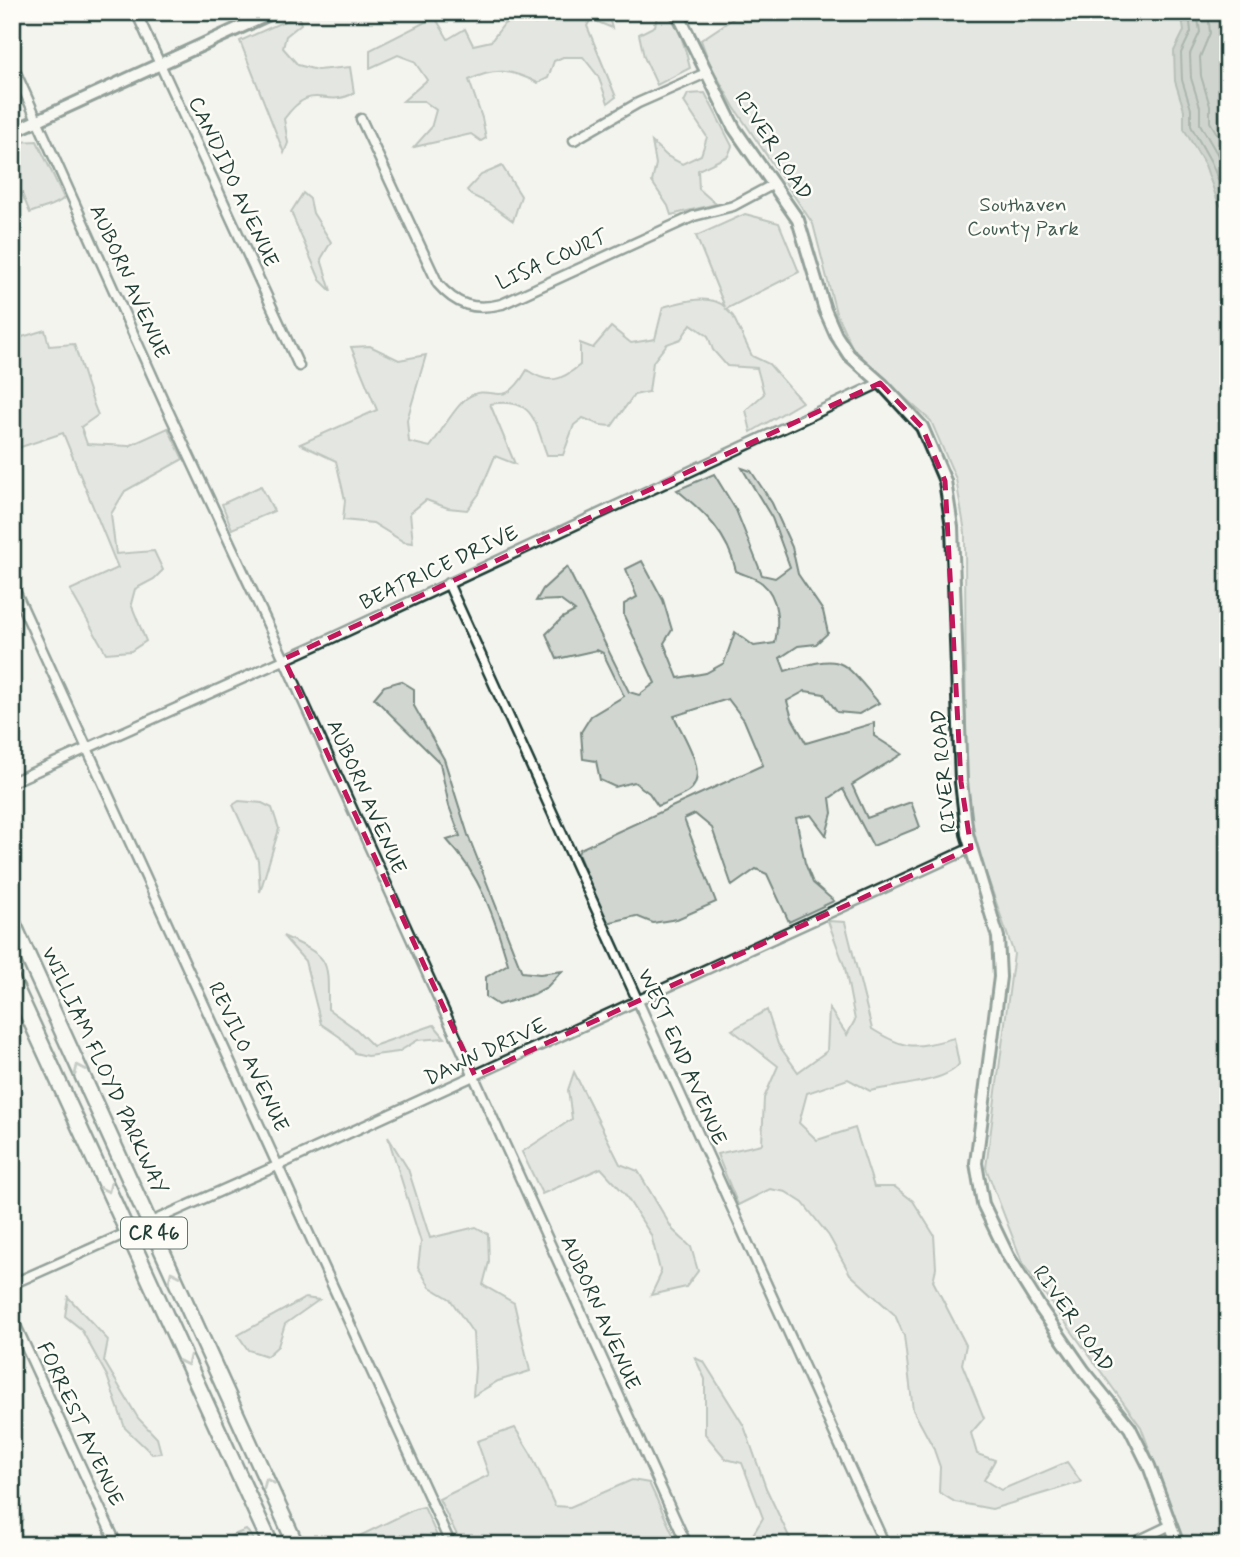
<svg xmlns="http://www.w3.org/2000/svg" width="1240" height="1557" font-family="Mynerve,sans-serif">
<rect width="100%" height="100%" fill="#f4f4ef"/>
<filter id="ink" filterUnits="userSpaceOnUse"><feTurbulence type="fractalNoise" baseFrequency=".0143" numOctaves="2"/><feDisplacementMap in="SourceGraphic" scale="14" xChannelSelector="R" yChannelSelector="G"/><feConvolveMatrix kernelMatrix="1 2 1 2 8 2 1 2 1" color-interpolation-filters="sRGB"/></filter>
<g filter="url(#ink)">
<g fill="#d1d6d1" stroke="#788a82" stroke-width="2">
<path d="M562,12H603L609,18L612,28L591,19L587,26L616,97L608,103L598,76L583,57H563L554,61L548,78L538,83C512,70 496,67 469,80L482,118L486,138L481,141L471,134L414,147L431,128L436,110L424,101H403L427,80L414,61L398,55L370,68V50L435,17L448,39L465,29L473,45L491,41L504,24L523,14L535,24L552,19Z"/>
<path d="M658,12C678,12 686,52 690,68L657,85L644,57L639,34L655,26Z"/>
<path d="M743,12H1228V1545H1185L1141,1427L1023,1264L986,1168L1014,954L977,847L966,786L965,532L956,479L931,421L887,382L852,347L836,313L813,224L734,107L709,62L701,40Z"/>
<path d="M298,15L301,24L286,36L283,48L298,65L317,70L350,67L354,93C323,110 314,78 284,119L288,143L284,153L240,41Z"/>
<path d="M705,93L732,146L728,156L698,170L699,189L716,204L671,215L668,206L652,182L656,164L652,142L667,156L682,164L701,155L707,137L684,102L688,94Z"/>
<path d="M37,141L64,198C57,206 41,208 30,213L12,170V145L17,142Z"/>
<path d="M502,166L521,196L513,221L488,203L471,195L467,190L481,175Z"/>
<path d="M303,193L310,199L313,213L331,242L321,259L331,291L320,280L291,212Z"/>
<path d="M745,214L779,223L799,272L726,309L733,316L752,356L769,364L802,402L751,432L746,410L764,394L757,368L727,366L713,350L708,336L691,324L681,339L667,344L653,362L649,392L634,395L612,426L600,425L583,418L574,425L563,455H547C534,420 534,397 490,404L515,464L495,456L479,494L467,510L448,508L426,500L410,513L413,543L404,542L373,523L343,520L345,500L336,461L300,444L377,410L351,347L370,346L399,360L426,355L407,420L409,442L430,447C440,434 454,407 467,398C493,380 501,415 527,370C549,385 561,381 580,365V343L593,348L611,327L631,343L655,339L663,307C681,302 710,293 725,307L696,236Z"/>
<path d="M45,330L49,346L74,344C82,368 88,392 98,415L81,427L87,444L129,446L168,428L183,459L125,491L111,514L116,554L154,551L163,570L154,579L135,589L131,604L146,641L131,651L106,653L70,590L118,568L63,433L15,449L12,447V340Z"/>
<path d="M742,468L751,471L772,503L792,547L798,574L823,611L828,633L816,644L798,646L780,658L785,671C845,654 839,657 879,703L859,714L837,712L824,694L805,691L787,701L792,718L806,743L874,723V736L902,754L852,785L867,818L911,802L920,827L873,846L843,789L830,798L832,813L826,835L811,815L796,818L805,863L813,883L834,901L789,922L767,874L756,869L732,886L712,828L695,814L684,819L716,902L677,919L653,923L636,916L607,923L578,854L580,849L763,765L744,720L728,699L674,716C683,736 711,776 688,792C679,798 667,802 658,806L649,793L634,782L615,787L600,780L596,761L583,759L581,732L591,716L624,696L603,653L597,650L557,659L546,634L562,618L575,611L560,600L536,601L543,589L567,567L629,692L639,695L655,683L624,616V604L637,597L626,569L642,561L663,600L672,630L664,643L678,678L706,673L724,663L735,632L754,646L775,643C779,623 779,597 762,583C755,577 744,575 736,571C728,534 705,513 677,490L714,474L736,510L762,575L775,578L790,567L772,518Z"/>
<path d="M261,486L274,511L232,529L222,504Z"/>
<path d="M401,681L414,689V706L444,759L468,835L522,972L540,974L562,971L547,987L534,994L498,1005L486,997V977L508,964C495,918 480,875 447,840L460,836L449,806L440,763L374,698L384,686Z"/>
<path d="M239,801L262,803L272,808L279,829L260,892L258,860L233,805Z"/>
<path d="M828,921L845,922L872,1029C907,1051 915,1048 954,1038L959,1064C948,1082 892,1086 870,1091L848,1079L807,1093L799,1123L817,1140L855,1128L874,1187H895L913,1201L934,1235L936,1268L933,1281L966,1345L962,1364L984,1418L971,1433L977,1454L995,1460L984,1480L1001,1490L1067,1462L1081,1482L992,1509L955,1502L939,1492L940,1467L933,1447L913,1410L904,1336L895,1315L850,1274L829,1236L803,1203L786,1192L770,1189L738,1205L717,1154L762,1144L764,1098L778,1066L732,1030L767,1010L778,1044L798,1072L827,1051L829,1008L847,1035L855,1020L845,968Z"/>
<path d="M283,936C331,958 328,958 328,1009L356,1029L373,1046L434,1025L445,1038L418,1040L398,1052L367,1056L355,1053L340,1037L321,1024L305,961Z"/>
<path d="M574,1072L620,1164L638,1171L673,1230L691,1247L698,1271L686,1287L651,1295L661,1274L651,1235L624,1193L601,1168L542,1194L522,1152L572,1119L568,1090Z"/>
<path d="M388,1137L408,1169L430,1238L476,1227L488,1234L489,1262L483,1285L514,1303L530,1371L498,1381L473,1396L475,1368L473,1333L450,1299L430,1287L418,1267L421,1242Z"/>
<path d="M68,1297L108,1340L104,1361L138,1418L157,1438L161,1453L152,1454L125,1428L107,1376L81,1329L65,1316Z"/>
<path d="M305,1298L319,1300L285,1324L278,1346L267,1356L248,1350L238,1335Z"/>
<path d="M695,1358L704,1362L744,1426L766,1488L793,1545H754L752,1536L763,1518L742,1463L726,1459L705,1434V1379Z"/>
<path d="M515,1428L531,1454L555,1506L570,1507L632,1480L649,1483L678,1545H462L439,1499L489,1475L477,1441Z"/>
<path d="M12,1482L23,1519L12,1529Z"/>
<path d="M424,1507L441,1545H341L415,1509Z"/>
<path d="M246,1530L251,1535L256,1545H209Z"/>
</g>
<path fill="#a3aea7" stroke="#6e8179" stroke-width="2" d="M1181,12H1228V214L1218,202L1205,165L1184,129V110L1175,81L1174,51L1184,31Z"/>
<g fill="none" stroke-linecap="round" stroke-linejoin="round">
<g stroke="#546a62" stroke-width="2">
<path d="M1189,12L1191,32L1181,53L1182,80L1191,109V126L1211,162L1228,203"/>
<path d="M1197,12L1200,32L1190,54L1191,78L1200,107V124L1219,157L1228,182"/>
<path d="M1208,12L1210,33L1200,57L1201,76L1210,106V122L1228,152"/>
</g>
<g stroke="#1f3d34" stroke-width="13">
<g id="street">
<path d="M136,12L299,366"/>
<path d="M12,64L164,402L284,659L687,1545"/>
<path d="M361,119L438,284C456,305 474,311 502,304L694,216L733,206L774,184"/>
<path d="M574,140L638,103L706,73"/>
<path d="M448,583L885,1545"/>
<path d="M12,584L451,1545"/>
<path d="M12,782L317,645L880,383"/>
<path d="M12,1284L279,1165L971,848"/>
<path d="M12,1317L117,1545"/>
<path d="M1129,1545L1171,1525"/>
</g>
</g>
<g stroke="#1f3d34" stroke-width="16">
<g id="secondary">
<path d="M677,12L734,128L798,220L825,310L836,335L849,355L882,384L922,427L945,481L952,527L961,782L967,834L998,937L1000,977L976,1163L983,1204L1008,1256L1041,1309L1084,1371L1130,1428L1149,1466L1178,1545"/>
<path d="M12,132L274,12"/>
</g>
</g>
<g stroke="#1f3d34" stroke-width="19">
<g id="highway">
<path d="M12,921L296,1545"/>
<path d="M12,980L271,1545"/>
</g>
</g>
<use href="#street" stroke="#fdfcf7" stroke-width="8"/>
<use href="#secondary" stroke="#fdfcf7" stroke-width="10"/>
<use href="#highway" stroke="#fdfcf7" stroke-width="14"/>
</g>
<defs><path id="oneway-chevron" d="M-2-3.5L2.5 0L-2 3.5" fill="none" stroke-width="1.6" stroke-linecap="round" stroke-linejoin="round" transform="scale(1.75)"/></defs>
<g stroke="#8e9c96">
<use href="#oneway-chevron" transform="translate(79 1069) rotate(-115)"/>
<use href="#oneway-chevron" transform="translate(107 1188) rotate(65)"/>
<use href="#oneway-chevron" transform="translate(173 1276) rotate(-115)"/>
<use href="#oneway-chevron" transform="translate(186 1361) rotate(65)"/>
<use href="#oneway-chevron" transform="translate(268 1483) rotate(-115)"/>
</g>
</g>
<path d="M0 0H1240V1557H0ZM880,383L922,427L945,481L961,782L971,848L475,1076L284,659Z" fill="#f4f4ef" fill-opacity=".55" fill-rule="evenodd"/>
<path fill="none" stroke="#c2185b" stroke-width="5" stroke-dasharray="14 9" stroke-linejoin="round" d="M880,383L922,427L945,481L961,782L971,848L475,1076L284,659Z"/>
<g text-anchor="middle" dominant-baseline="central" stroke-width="5" stroke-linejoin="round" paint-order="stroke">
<rect fill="#fdfcf7" stroke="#62766e" stroke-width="2" x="121" y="1217.5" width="66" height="31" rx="5"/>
<g font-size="19" font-weight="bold" fill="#1f3d34">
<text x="154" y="1233">CR 46</text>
</g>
<g font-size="21" fill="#1f3d34" stroke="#fdfcf7">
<text transform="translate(773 146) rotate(57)">RIVER ROAD</text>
<text transform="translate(233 182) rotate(65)">CANDIDO AVENUE</text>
<text transform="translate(552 260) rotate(-24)">LISA COURT</text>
<text transform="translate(129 282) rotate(66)">AUBORN AVENUE</text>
<text transform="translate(439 568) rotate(-25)">BEATRICE DRIVE</text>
<text transform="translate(944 771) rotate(-95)">RIVER ROAD</text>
<text transform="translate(366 797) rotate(66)">AUBORN AVENUE</text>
<text transform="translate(486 1052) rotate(-25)">DAWN DRIVE</text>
<text transform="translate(248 1057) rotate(65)">REVILO AVENUE</text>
<text transform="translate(682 1057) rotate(66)">WEST END AVENUE</text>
<text transform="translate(104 1071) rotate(65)">WILLIAM FLOYD PARKWAY</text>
<text transform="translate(600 1313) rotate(66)">AUBORN AVENUE</text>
<text transform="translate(1073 1319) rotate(55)">RIVER ROAD</text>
<text transform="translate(80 1424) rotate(65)">FORREST AVENUE</text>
</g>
<g font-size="21" fill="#435c53" stroke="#fdfcf7">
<text x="1023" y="205">Southaven<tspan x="1023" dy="24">County Park</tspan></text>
</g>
</g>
<rect width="1240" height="1557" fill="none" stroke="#fdfcf7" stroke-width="42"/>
<rect x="21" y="21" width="1198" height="1515" fill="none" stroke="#1f3d34" stroke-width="2.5" filter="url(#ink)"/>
</svg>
